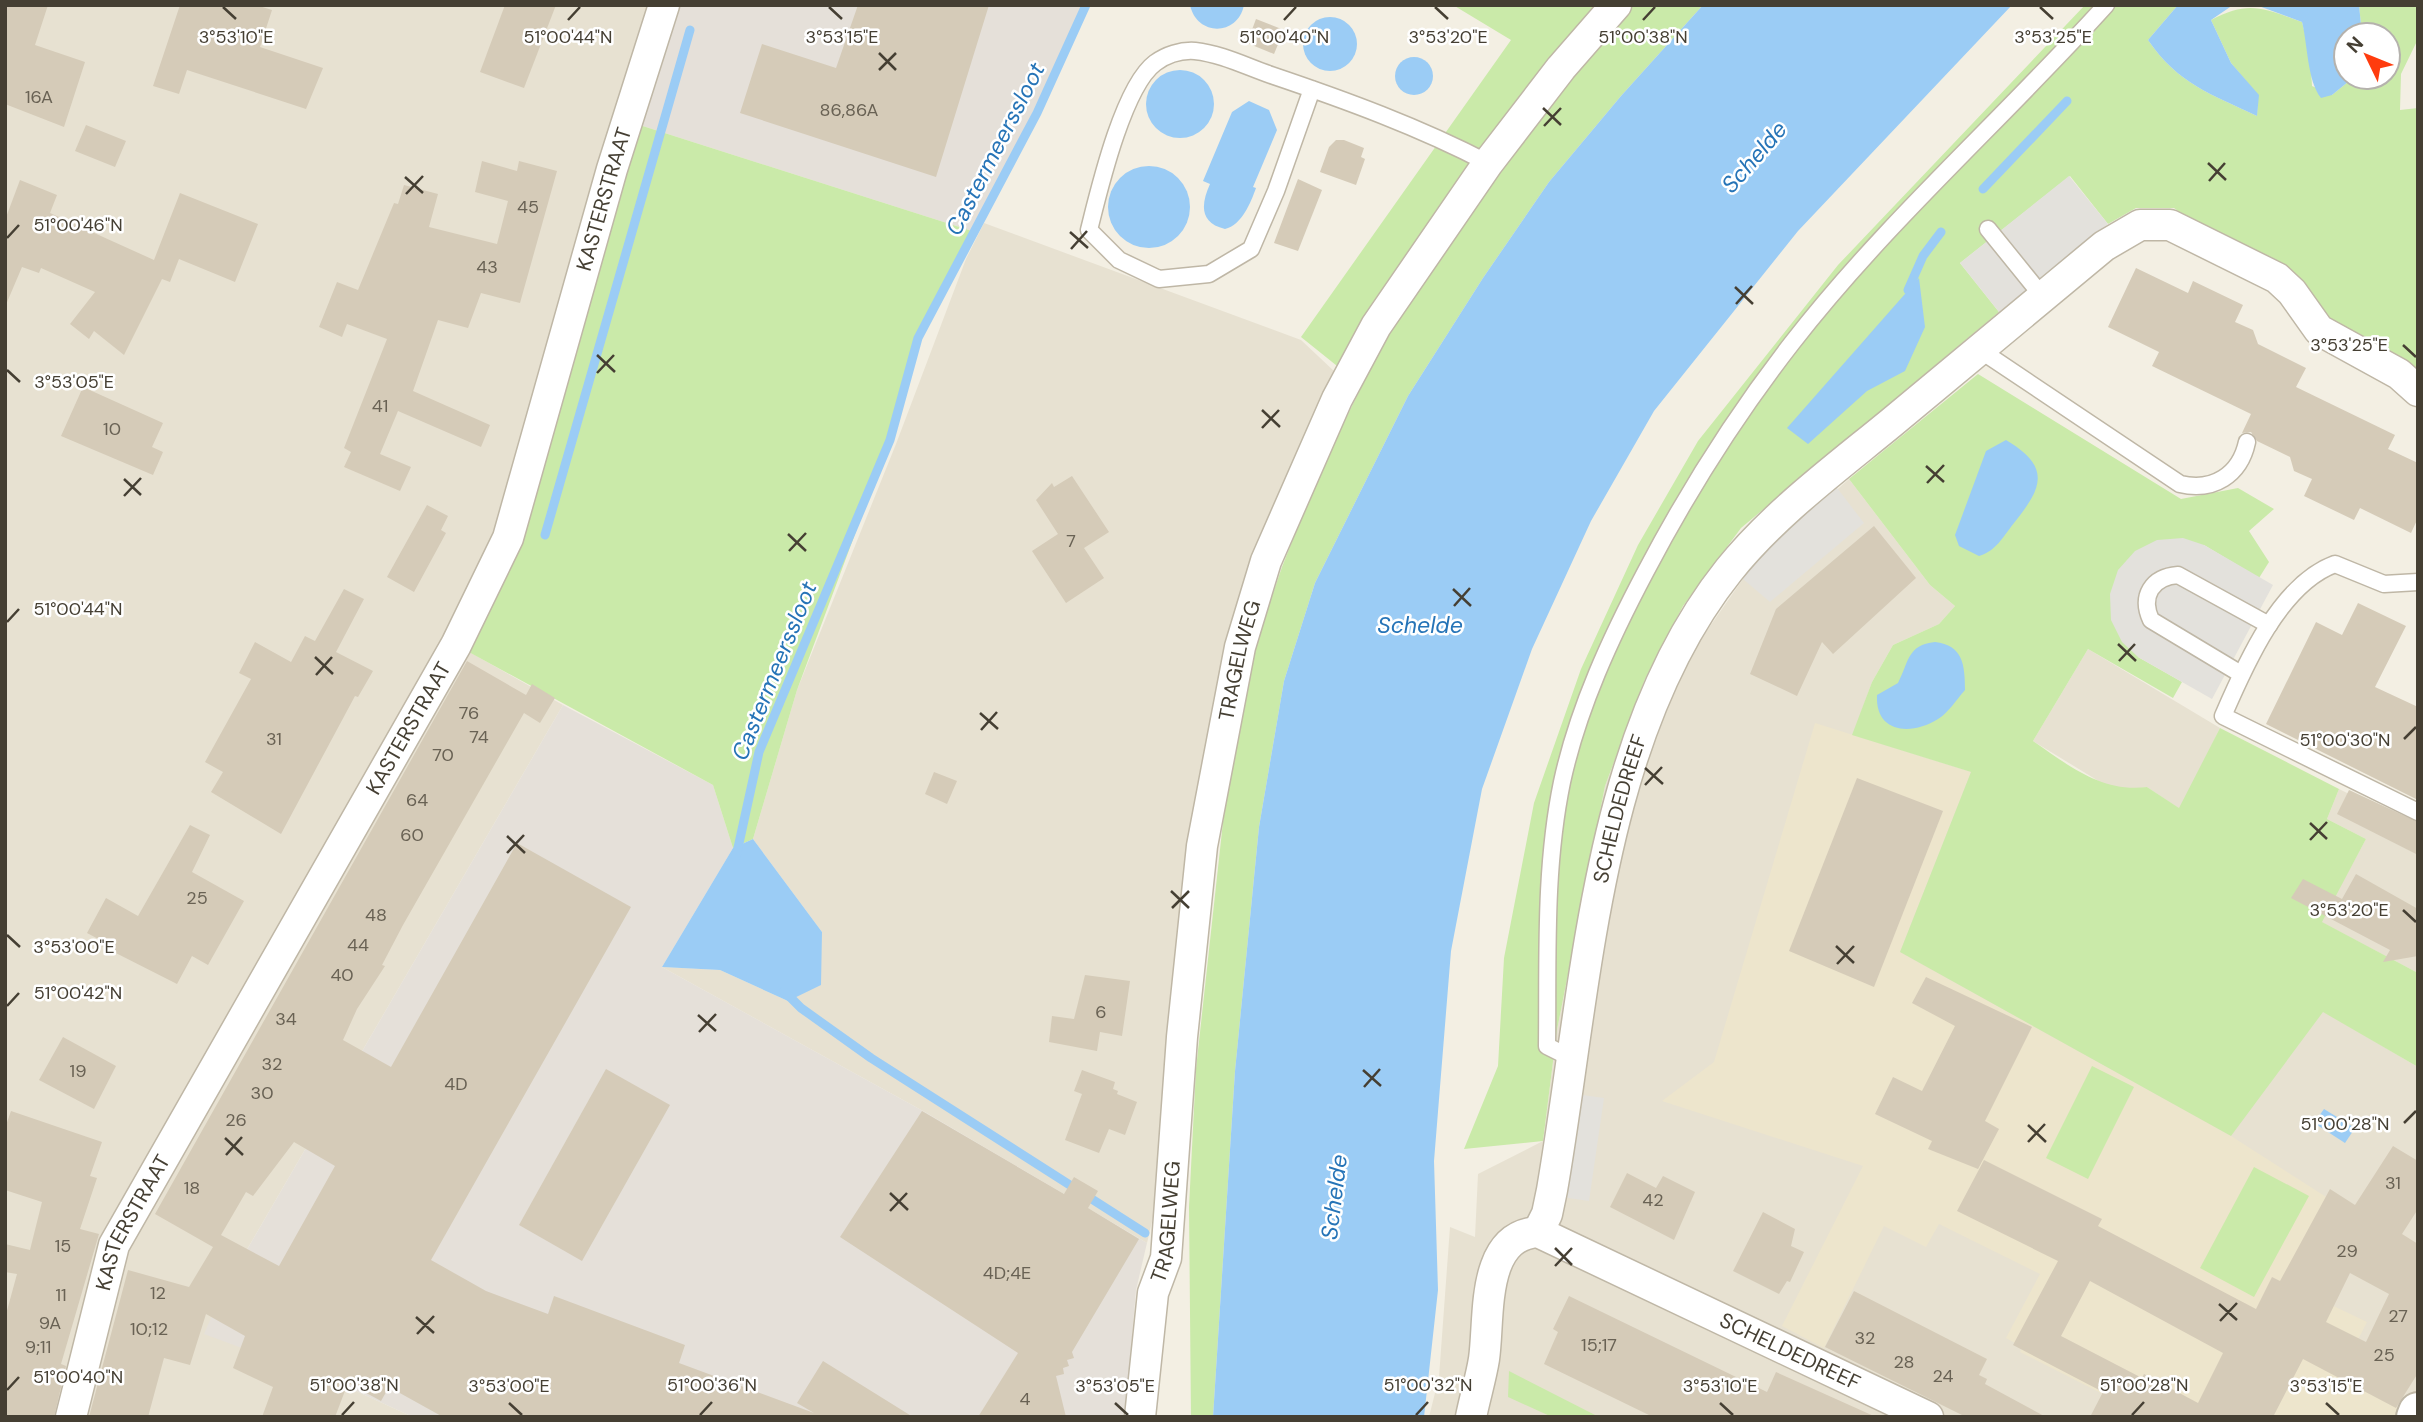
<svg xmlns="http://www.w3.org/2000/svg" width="2423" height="1422" font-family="'DM Sans',sans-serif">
<rect width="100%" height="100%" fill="#f3efe3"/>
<g fill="#e7e1d1">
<path d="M5,5H663L508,538L457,645L563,705L223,1291L347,1387L413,1417H5Z"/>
<path d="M984,223L1301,340L1335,372L1265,561L1155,1209L1147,1243L923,1111L662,967L720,970L788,1001L822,932L753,839L797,690L896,444L966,259Z"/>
<path d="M1849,479L1930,585L1955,606L1939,624L1893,645L1872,682L1853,735L1971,772L2323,1011L2418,1067V1417H1429L1439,1377L1450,1227L1475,1237L1478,1174L1543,1141L1557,1030L1605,786L1645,679L1663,644L1690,655L1752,566Z"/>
<path d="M2088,649L2220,728L2180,809L2147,787L2127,790L2105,785L2033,741Z"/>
<path d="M2339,789L2418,828V973L2321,922L2366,839L2327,819Z"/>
</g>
<g fill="#e5e0d9">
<path d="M664,5H1084L975,232L627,121Z"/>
<path d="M563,705L713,785L733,848L662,967L923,1111L1147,1243L1136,1290L1125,1417H413L347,1387L204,1334L223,1291Z"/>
</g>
<path fill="#ede5cc" d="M1815,723L1971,772L1900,952L2231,1136L2345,1209L2298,1289L2367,1322L2342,1371L2407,1413L2404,1417H2148L2020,1352L2022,1347L2006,1338L2040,1274L1939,1224L1926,1247L1884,1226L1824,1348L1782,1326L1863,1166L1662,1101L1714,1062Z"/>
<g fill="#caeaa9">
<path d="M1453,5H1703L1621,96L1549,182L1483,278L1408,396L1315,583L1284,681L1259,827L1235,1071L1213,1417H1191L1189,1207L1196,1069L1223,822L1254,649L1282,567L1321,468L1362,386L1301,337L1511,40Z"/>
<path d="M2085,5H2178L2148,40C2178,84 2211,94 2257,116L2258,95L2231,63L2211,20C2249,0 2263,8 2302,22L2310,54L2312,86L2332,95L2354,77H2388V35H2362L2359,5H2418V39L2401,74L2400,110L2418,108V373L2337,328L2174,208H2136L2108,224L2070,176L1960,263L1999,312L1741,528L1683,606L1645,679L1605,786L1557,1030L1543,1141L1464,1149L1498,1066L1504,958L1534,803L1581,669L1638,545L1698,441L1838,265Z"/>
<path d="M627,121L975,232L918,338L890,440L797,690L753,839L733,848L713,785L456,645L508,538Z"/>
<path d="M1978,374L2181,499L2238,488L2274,509L2249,531L2269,562L2259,578L2204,545L2138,657L2182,682L2173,698L2088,649L2033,741C2068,765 2102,793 2147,787L2179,808L2220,728L2339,789L2327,819L2366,839L2322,922L2418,973V1067L2323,1012L2231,1136L1900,952L1971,772L1852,735L1872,682L1893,645L1939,624L1955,606L1930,585L1849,479Z"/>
<path d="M2092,1066L2134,1087L2088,1179L2046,1158Z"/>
<path d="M2254,1167L2309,1196L2254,1297L2200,1268Z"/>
<path d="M1509,1371L1599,1417H1552L1508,1397Z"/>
</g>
<g fill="#e3e1dc">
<path d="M2069,176L2108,224L1999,312L1960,263Z"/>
<path d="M1834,484L1864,523L1770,602L1736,573Z"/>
<path d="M2183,538L2204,545L2273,585L2212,699L2138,657L2122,642L2111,620L2110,594L2118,570L2135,551L2157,540Z"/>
<path d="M1576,1094L1604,1098L1589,1201L1561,1197Z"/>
</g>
<g fill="#9bccf5">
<path d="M1190,5H1244C1238,36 1197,37 1190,5Z"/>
<path d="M1703,5H2012L1798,231L1654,411L1591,521L1532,649L1482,789L1451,951L1434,1161L1438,1290L1424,1417H1213L1235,1071L1259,827L1284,681L1315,583L1408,396L1483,278L1549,182L1621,96Z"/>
<path d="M2178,5H2233L2211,20L2231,63L2259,95L2257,116C2211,94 2178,84 2148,40Z"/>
<path d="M2256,5H2359L2362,35H2346V77H2354L2332,95L2321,98C2307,80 2308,46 2302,22Z"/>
<circle cx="1330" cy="44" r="27"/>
<circle cx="1414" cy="76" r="19"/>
<circle cx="1180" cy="104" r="34"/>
<path d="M1249,101L1269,110L1277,130L1253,187L1256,188C1251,202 1242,225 1225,229C1199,223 1201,204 1210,184L1203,181L1232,112Z"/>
<circle cx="1149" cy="207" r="41"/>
<path d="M1919,278L1925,327L1905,371L1867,391L1808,444L1787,428Z"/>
<path d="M2006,440C2051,467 2043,487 2014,523C2003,537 1996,551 1979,556L1959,546L1955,535L1986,451Z"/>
<path d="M1935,642C1963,645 1965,665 1965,690C1957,699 1948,713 1938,719C1911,736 1875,733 1877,695L1898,683C1909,662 1907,645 1935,642Z"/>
<path d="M753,839L822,932L821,985L788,1001L720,970L662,967L733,848Z"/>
<path d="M2324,1109L2355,1128L2345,1143L2314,1123Z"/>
</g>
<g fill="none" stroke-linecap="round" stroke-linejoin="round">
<g stroke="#9bccf5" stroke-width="9">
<path d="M1983,189L2067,101"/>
<path d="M1908,290L1923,256L1941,232"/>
<path d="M545,535L690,30"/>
<path d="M736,857L759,752L890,440L918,338L1037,113L1086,5"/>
<path d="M784,991L801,1008L871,1058L1145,1233"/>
</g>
</g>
<g fill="#d5cbb8" fill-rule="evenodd">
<path d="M5,5H48L35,45L85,62L64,127L5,104Z"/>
<path d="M180,5H256L272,10L260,47L323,68L306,109L187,70L179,94L153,86Z"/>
<path d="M505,5H556L524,88L480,72Z"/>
<path d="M858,5H989L936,177L740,113L762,44L836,68Z"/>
<path d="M1256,19L1284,30L1274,54L1247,43Z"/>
<path d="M86,125L126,141L115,167L75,151Z"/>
<path d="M1336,140H1344L1364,148L1361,157L1365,159L1356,185L1320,172L1329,147Z"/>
<path d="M482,161L517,171L519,161L557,171L520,303L481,293L468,328L438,320L413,391L490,425L481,447L398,411L380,454L411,467L400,491L344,467L351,452L344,448L387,339L347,324L342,337L319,327L337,282L358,290L394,203L398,204L404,185L438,194L429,227L497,244L508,201L475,192Z"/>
<path d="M1298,179L1322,190L1298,251L1274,243Z"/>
<path d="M20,180L57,195L50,213L154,260L180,193L258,224L235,282L179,259L170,282L162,279L124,355L94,331L89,339L70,324L95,292L41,268L39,273L22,267L5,307V220Z"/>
<path d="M2136,268L2188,293L2193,281L2243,305L2235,322L2253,330L2258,344L2306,368L2296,387L2395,435L2388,449L2418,463V518L2411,533L2360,508L2354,520L2304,496L2312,479L2294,471L2290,457L2257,441L2251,432L2242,433L2251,414L2152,366L2159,352L2108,327Z"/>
<path d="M83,387L163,423L152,447L163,452L153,475L61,436Z"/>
<path d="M1072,476L1109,532L1084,548L1104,578L1066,603L1032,551L1058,534L1036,500L1052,483L1054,487Z"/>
<path d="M427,505L448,516L441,530L446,533L414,592L387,577Z"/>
<path d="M1874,526L1916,578L1833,654L1822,642L1797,696L1750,674L1776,609Z"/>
<path d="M344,589L364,599L336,652L373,671L358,697L355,696L281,834L211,792L223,772L205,762L251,679L239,673L255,642L291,662L305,636L315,641Z"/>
<path d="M2358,603L2406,626L2375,687L2418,707V800L2266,724L2316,622L2342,635Z"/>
<path d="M467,661L526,695L532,684L555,698L540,723L524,713L403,925L382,965L385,966L357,1009L343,1040L391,1067L517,843L631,907L431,1260L486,1291L548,1314L554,1296L685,1345L679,1363L814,1413L797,1403L823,1361L913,1417H443L389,1387L381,1401L348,1383L335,1417H262L273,1387L233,1368L245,1336L206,1314L190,1365L164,1358L148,1417H89L128,1270L189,1287L213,1247L155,1214ZM294,1142L335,1166L279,1266L221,1235L246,1192L253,1196Z"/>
<path d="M934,772L957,781L947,804L925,794Z"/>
<path d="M1857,778L1943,811L1874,987L1789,951Z"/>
<path d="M2349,790L2418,822V855L2337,814Z"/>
<path d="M190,825L210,835L192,872L244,901L208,965L192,956L177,984L102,946L104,942L87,933L106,898L138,916Z"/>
<path d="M2356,874L2418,909V956L2383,962L2390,950L2291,898L2303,879L2342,899Z"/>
<path d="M1085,975L1130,981L1122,1036L1100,1032L1097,1051L1049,1042L1052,1016L1074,1019Z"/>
<path d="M1926,977L2032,1027L1985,1121L1999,1129L1978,1169L1928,1149L1932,1141L1875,1114L1893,1077L1922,1091L1955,1026L1912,1003Z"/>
<path d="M63,1037L116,1066L94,1109L39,1080Z"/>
<path d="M606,1069L670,1105L582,1261L519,1225Z"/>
<path d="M1082,1070L1115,1082L1113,1089L1118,1091L1117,1094L1137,1102L1125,1135L1109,1129L1099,1153L1065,1140L1082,1094L1074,1091Z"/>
<path d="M11,1111L102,1142L90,1176L97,1178L80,1229L99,1234L61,1364L66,1366L54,1417H5V1318L17,1274L5,1272V1244L30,1250L42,1202L5,1190V1128Z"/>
<path d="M922,1111L1064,1194L1074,1177L1098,1191L1088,1208L1139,1239L1072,1352L1074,1358L1067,1360L1069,1366L1063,1368L1064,1374L1056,1376L1066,1417H978L1018,1353L840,1237Z"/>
<path d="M2393,1146L2418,1161V1209L2402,1234L2418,1244V1373L2396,1408L2303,1359L2273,1417H2090L2103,1392L2013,1345L2058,1261L1957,1211L1984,1160L2102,1219L2098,1226L2256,1309L2272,1277L2280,1281L2330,1189L2355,1205ZM2350,1273L2389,1294L2366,1342L2326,1322ZM2090,1281L2223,1353L2198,1403L2144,1374L2142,1378L2061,1336Z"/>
<path d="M1627,1173L1656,1188L1663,1176L1695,1192L1674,1240L1610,1207Z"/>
<path d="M1763,1212L1795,1229L1791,1246L1804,1252L1790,1282L1787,1281L1779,1294L1733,1271Z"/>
<path d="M1854,1291L1987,1359L1979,1375L1987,1379L1985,1384L2046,1417H1966L1825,1347Z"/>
<path d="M1569,1296L1767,1392L1776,1372L1876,1417H1653L1544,1364L1558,1332L1553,1329Z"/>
</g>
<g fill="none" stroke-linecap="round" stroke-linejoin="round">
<g stroke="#bfb7a6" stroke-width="19">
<g id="service">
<path d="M1312,89L1276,191L1251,249L1209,274L1159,279L1119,260L1089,230C1099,190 1123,87 1155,63C1166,55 1181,50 1195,51C1222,54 1245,66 1271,75C1345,100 1419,127 1488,163"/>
<path d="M1988,229L2043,297"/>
<path d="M1980,350L2180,484C2213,492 2240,475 2247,442"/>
<path d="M2418,582L2384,584L2335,564C2280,584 2245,665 2223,716L2418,812"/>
<path d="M2241,674L2151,620C2140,596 2152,577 2178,575L2269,625"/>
<path d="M1571,1058L1547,1046C1548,958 1544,869 1562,782C1578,708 1611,637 1646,571C1688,491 1736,415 1792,343C1886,222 2003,119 2106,5"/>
</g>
</g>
<g stroke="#bfb7a6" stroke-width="33">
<g id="minor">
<path id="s1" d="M1538,1232L1547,1214L1552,1190C1587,989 1596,736 1729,570C1774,514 1835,469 1891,423C1962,364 2033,305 2104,246L2140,225H2170L2277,278L2292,292L2319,330L2399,374L2418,391"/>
<path id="s2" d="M71,1417L114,1245L456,645L508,538L612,169L664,5"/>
<path id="s3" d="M1140,1417L1153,1293L1166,1258L1182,1037L1202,846L1240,647L1266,561L1337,399L1376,326L1488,163L1561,68L1616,5"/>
<path id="s4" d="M1471,1417C1475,1397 1481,1378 1484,1359C1490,1318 1480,1236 1538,1232L1928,1417"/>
</g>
</g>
<g stroke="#bfb7a6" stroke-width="42">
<path id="tertiary" d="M2416,1417L2418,1412"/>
</g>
<use href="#service" stroke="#fff" stroke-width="16"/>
<use href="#minor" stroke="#fff" stroke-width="30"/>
<use href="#tertiary" stroke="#fff" stroke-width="38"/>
</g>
<path fill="none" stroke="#453f33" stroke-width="2.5" d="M223,7L236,19M829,7L842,19M1435,7L1448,19M2040,7L2053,19M568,20L580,7M1284,20L1296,7M1643,20L1655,7M879,53L896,70M879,70L896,53M1543,108L1561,125M1544,126L1561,108M2208,163L2226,180M405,177L423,193M2209,181L2225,163M406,194L423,176M1070,232L1088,248M7,238L19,225M1071,249L1087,231M1735,287L1753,304M1736,304L1752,286M2403,345L2416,357M597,355L615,372M7,370L20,382M597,373L614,355M1262,410L1280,427M1262,428L1279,410M1926,466L1944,482M124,479L141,495M1927,483L1944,465M124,496L141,478M788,534L806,551M789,551L806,533M1453,589L1471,606M1454,606L1470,588M7,622L19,609M2118,644L2136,661M315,657L333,674M2119,661L2135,644M316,675L332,657M980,713L998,729M981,730L997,712M2404,739L2416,727M1645,768L1663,784M1645,785L1662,767M2310,823L2327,839M507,836L525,853M2310,840L2327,822M507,853L524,835M1171,891L1189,908M1172,908L1189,891M2403,910L2416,922M7,935L20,947M1836,946L1854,963M1837,964L1854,946M7,1006L19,993M698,1015L716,1031M699,1032L716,1014M1363,1070L1381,1086M1364,1087L1380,1069M2404,1123L2416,1111M2028,1125L2046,1142M225,1138L243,1155M2028,1142L2045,1124M226,1155L242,1137M890,1193L908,1210M890,1211L907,1193M1555,1248L1572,1265M1555,1266L1572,1248M2219,1304L2237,1320M416,1317L434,1333M2220,1321L2237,1303M417,1334L434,1316M7,1390L19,1377M509,1403L522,1415M1115,1403L1128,1415M1720,1403L1733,1415M2326,1403L2339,1415M342,1415L354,1402M700,1415L712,1402M1416,1415L1428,1402M2132,1415L2144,1402"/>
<g text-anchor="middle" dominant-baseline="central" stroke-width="5" stroke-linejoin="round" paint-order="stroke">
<g font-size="18" fill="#696254">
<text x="39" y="97">16A</text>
<text x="849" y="110">86,86A</text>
<text x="528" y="207">45</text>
<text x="487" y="267">43</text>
<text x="380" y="406">41</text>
<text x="112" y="429">10</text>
<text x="1071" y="541">7</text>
<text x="469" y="713">76</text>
<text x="479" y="737">74</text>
<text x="274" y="739">31</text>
<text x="443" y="755">70</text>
<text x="417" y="800">64</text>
<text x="412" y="835">60</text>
<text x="197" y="898">25</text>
<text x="376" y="915">48</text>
<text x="358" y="945">44</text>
<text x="342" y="975">40</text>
<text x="1101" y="1012">6</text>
<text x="286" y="1019">34</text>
<text x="272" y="1064">32</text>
<text x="78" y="1071">19</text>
<text x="456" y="1084">4D</text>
<text x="262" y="1093">30</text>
<text x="236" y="1120">26</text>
<text x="2393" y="1183">31</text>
<text x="192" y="1188">18</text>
<text x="1653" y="1200">42</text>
<text x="63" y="1246">15</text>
<text x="2347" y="1251">29</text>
<text x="1007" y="1273">4D;4E</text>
<text x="158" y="1293">12</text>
<text x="61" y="1295">11</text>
<text x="2398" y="1316">27</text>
<text x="50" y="1323">9A</text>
<text x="149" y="1329">10;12</text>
<text x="1865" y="1338">32</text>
<text x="1599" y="1345">15;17</text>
<text x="38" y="1347">9;11</text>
<text x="2384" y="1355">25</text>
<text x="1904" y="1362">28</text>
<text x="1943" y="1376">24</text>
<text x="1025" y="1399">4</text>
</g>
<g font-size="21" fill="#453f33" stroke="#fff">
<text stroke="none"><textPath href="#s2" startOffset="1339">KASTERSTRAAT</textPath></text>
<text stroke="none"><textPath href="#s3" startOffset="765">TRAGELWEG</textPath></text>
<text stroke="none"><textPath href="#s2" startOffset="772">KASTERSTRAAT</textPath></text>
<text stroke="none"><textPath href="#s1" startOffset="432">SCHELDEDREEF</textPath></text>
<text stroke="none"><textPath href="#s3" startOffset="198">TRAGELWEG</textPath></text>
<text stroke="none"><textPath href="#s2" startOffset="205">KASTERSTRAAT</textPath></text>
<text stroke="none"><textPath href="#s4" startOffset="490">SCHELDEDREEF</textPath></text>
</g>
<g font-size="23" font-style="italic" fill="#2674b7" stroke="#fff">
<text transform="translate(995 149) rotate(-63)">Castermeerssloot</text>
<text transform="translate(1754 157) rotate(-49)">Schelde</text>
<text x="1420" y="625">Schelde</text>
<text transform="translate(774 671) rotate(-68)">Castermeerssloot</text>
<text transform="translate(1334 1197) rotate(-83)">Schelde</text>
</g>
</g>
<g font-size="18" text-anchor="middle" fill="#453f33" stroke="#fff" stroke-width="5" stroke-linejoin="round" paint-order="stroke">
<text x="236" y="43">3°53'10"E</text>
<text x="842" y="43">3°53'15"E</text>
<text x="1448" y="43">3°53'20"E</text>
<text x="2053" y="43">3°53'25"E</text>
<text x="568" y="43">51°00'44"N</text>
<text x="1284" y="43">51°00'40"N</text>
<text x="1643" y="43">51°00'38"N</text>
<text x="78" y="231">51°00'46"N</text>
<text x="2349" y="351">3°53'25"E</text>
<text x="74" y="388">3°53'05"E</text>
<text x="78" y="615">51°00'44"N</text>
<text x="2345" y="746">51°00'30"N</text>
<text x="2349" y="916">3°53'20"E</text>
<text x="74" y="953">3°53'00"E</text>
<text x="78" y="999">51°00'42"N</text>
<text x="2345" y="1130">51°00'28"N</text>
<text x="78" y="1383">51°00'40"N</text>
<text x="354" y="1391">51°00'38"N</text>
<text x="712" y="1391">51°00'36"N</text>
<text x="1428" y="1391">51°00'32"N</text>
<text x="2144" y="1391">51°00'28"N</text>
<text x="509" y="1392">3°53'00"E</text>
<text x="1115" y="1392">3°53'05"E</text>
<text x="1720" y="1392">3°53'10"E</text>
<text x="2326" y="1392">3°53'15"E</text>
</g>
<rect width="2423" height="1422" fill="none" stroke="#453f33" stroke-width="14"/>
<g transform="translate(2367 56) rotate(313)"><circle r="33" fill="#ffffff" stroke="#b5b2ad" stroke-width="2"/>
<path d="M0-5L12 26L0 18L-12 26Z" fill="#ff3c0e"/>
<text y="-10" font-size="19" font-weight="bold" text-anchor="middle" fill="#453f33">N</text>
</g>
</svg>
